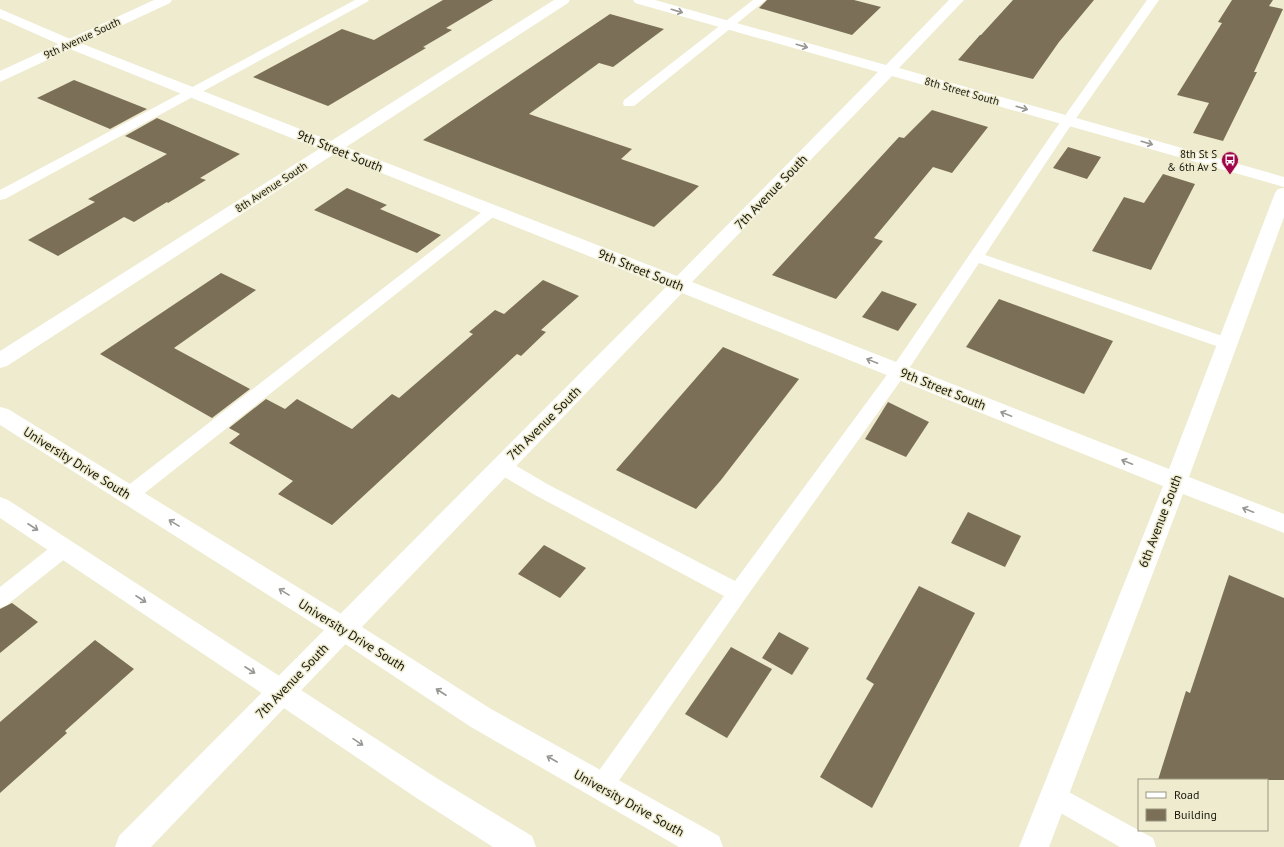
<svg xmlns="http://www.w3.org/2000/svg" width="1284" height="847" font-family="'PT Sans',sans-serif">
<rect width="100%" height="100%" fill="#eeebce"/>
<g fill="#7c6f57">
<path d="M443,0H493L446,28L452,30L423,47L426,48L328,106L253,77L342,29L374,40Z"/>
<path d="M767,0H854L881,7L852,35L759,8Z"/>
<path d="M1013,0H1094L1059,42L1033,79L958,60L980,35H981Z"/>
<path d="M1232,0H1273L1269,6L1283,9L1254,72H1257L1223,141L1193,133L1209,103L1177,95L1222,23L1218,22Z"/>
<path d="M610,14L664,29L613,67L599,63L529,114L632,149L621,159L699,186L654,227L423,140Z"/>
<path d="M74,80L147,109L110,129L37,98Z"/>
<path d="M932,110L988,127L952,173L933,167L874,238L883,241L836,299L772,275L899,137L904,138Z"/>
<path d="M157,118L240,154L200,178L206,180L168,203L167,202L134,222L124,217L58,256L28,240L95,202L88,199L167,154L125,136Z"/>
<path d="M1068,147L1101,157L1087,179L1053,168Z"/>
<path d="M1163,174L1195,184L1151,270L1092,251L1124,197L1144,203Z"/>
<path d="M347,188L387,205L380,209L441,235L417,253L314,210Z"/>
<path d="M221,273L256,290L174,348L250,389L212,418L100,354Z"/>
<path d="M543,280L579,296L541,330L546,332L521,356L517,354L332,525L278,494L293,481L229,443L240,434L229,428L266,399L285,409L297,399L352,429L392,394L399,398L473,334L469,332L495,310L504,314Z"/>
<path d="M882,291L917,304L898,331L862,317Z"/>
<path d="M999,299L1113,341L1084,394L966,347Z"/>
<path d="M723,347L799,379L721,480L696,509L616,470Z"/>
<path d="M888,402L929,422L906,457L865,439Z"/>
<path d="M968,512L1021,536L1005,567L951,543Z"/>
<path d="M544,545L586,568L560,598L518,574Z"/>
<path d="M1229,575L1284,598V780H1158L1186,691L1190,693Z"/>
<path d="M919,586L975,613L872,808L820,777L874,684L866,679Z"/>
<path d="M12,603L38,622L0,653V609Z"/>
<path d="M779,632L809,648L792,675L762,658Z"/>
<path d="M95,640L134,669L65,731L67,733L0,793V722Z"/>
<path d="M731,647L772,669L727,738L685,714Z"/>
</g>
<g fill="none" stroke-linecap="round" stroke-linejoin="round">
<g fill="#fff" fill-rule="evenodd">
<path d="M355,0H369L367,2L5,199L0,200V190Z"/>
<path d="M753,0H766L634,106H624L623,103L624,100Z"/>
<path d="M1147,0H1159L1065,134L985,255L1234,340L1236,344L1234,348L1228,350L1222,348L979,263L904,376L745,599L609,795L601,798L593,795L589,787L593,779L724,596L535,495L494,471L492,466L494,461L501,459L508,461L549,485L735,581L892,368L1054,131Z"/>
<path d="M492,207L497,208L499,211L497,214L136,500L129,502L122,500L119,495L122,490L487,208Z"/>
<path d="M64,540L71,542L74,548L71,554L7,605L0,608V587L57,542Z"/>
<path d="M1054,784L1153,838L1156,847H1120L1045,804L1042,796L1045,788Z"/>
</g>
<path fill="#fff" fill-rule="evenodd" d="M554,0H570L568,3L346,147L677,276L878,72L635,3L633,0H655L886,65L949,0H964L899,68L1284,177V187L892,76L692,282L1169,469L1275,193L1278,189L1284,188V217L1189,477L1284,514V533L1183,494L1049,847H1019L1163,486L682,293L151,847H115L119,836L666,287L334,154L7,366L0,368V351L319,149L65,47L0,18V9L75,41L331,141Z"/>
<g fill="#fff" fill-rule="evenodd">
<path d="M154,0H172L170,3L0,82V71Z"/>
<path d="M0,407L8,409L351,620L491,709L719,836L723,847H679L471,727L333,636L0,425Z"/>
<path d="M0,497L8,500L438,779L532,836L536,847H493L418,799L272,700L0,518Z"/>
</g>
</g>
<defs><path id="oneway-shaft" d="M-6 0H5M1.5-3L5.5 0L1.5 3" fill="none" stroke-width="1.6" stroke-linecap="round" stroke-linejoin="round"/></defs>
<g stroke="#989793">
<use href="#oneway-shaft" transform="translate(677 11) rotate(16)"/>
<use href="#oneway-shaft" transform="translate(802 46) rotate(16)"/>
<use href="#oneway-shaft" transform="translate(1022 108) rotate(16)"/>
<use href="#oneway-shaft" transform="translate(1147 143) rotate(16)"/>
<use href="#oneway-shaft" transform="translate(872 361) rotate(-158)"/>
<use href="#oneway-shaft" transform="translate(1006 414) rotate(-158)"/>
<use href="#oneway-shaft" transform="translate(1127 462) rotate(-158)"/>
<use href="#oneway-shaft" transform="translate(1248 510) rotate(-158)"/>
<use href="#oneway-shaft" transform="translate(174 523) rotate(-148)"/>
<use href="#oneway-shaft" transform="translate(33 527) rotate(33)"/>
<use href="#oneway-shaft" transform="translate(284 592) rotate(-148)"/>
<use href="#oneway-shaft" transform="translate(141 599) rotate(33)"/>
<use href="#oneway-shaft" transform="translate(250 670) rotate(33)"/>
<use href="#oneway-shaft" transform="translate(441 692) rotate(-147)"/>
<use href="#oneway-shaft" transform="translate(358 742) rotate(34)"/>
<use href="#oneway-shaft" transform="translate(552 759) rotate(-150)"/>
</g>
<defs>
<g id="bus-pin" transform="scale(0.9)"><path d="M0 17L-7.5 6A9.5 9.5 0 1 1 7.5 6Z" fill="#a10648" stroke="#eeebce"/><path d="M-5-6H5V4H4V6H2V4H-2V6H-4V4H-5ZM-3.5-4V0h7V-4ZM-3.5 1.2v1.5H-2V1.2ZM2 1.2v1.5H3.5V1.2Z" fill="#fff"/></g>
</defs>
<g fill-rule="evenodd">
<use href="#bus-pin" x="1230" y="160"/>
</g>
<g text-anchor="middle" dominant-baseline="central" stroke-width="3" stroke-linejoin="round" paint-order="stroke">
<g font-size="11" fill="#19180e" stroke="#eeebce">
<text transform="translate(82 38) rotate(-25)">9th Avenue South</text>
<text transform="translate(962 91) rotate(16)">8th Street South</text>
<text transform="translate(271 187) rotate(-33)">8th Avenue South</text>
</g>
<g font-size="11" fill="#19180e" stroke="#eeebce" text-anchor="end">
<text x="1217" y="154">8th St S<tspan x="1217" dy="13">&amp; 6th Av S</tspan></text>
</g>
<g font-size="13" fill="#19180e" stroke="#eeebce">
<text transform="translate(340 151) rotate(22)">9th Street South</text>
<text transform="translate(771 192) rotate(-46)">7th Avenue South</text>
<text transform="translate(641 270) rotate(22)">9th Street South</text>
<text transform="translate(943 389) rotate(22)">9th Street South</text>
<text transform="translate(544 423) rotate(-45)">7th Avenue South</text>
<text transform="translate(77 463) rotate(32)">University Drive South</text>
<text transform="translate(1160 521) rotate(-69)">6th Avenue South</text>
<text transform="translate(352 635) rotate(32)">University Drive South</text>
<text transform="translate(292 681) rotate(-46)">7th Avenue South</text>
<text transform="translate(629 803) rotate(29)">University Drive South</text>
</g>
</g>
<rect x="1138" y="779" width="130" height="52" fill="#eeebce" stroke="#999781"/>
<rect x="1146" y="792" width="20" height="6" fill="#ffffff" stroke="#999781"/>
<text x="1174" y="799" font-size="12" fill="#19180e">Road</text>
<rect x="1146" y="809" width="20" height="12" fill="#7c6f57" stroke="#999781"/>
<text x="1174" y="819" font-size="12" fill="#19180e">Building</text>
</svg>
